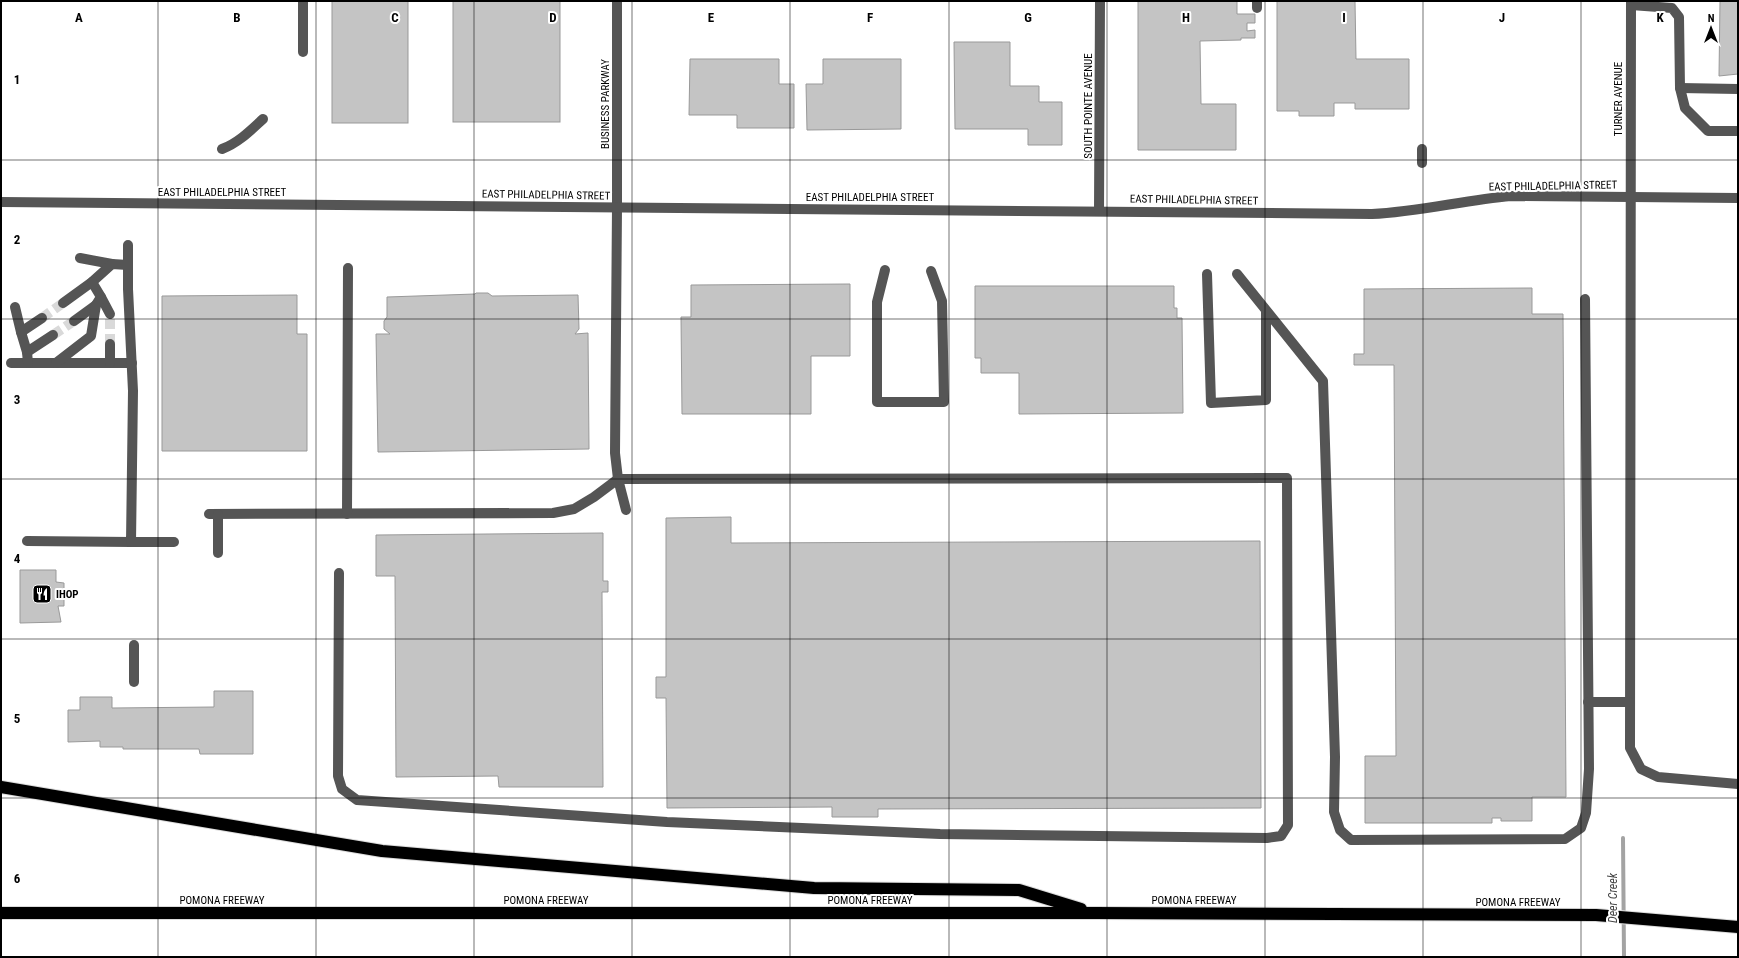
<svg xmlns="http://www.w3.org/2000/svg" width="1739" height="958" font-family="'Roboto Condensed',sans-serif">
<rect width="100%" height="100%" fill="#fff"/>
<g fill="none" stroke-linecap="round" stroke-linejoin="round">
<path stroke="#a3a3a3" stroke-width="4" d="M1623,838L1624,957"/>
</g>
<g fill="#c4c4c4" stroke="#999">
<rect x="332" y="1" width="76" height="122"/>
<rect x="453" y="1" width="107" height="121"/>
<path d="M1138,1H1237V14H1255V23H1247V31L1255,30V38H1241V40L1200,41L1201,104H1236V150H1138Z"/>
<path d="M1277,1H1355L1356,59H1409V109H1355V103H1334V116H1299V111H1277Z"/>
<path d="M1720,1H1738V74L1719,76Z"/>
<path d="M954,42H1010V86H1039V102H1062V145H1028V129H955Z"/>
<path d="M690,59H779V84H794V128H737V115H689Z"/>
<path d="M823,59H901V129L807,130L806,84H823Z"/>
<path d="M850,284V356H811V414H682L681,317H691V285Z"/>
<path d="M975,286H1174V308H1177V318H1182L1183,413L1019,414V373H981V358H975Z"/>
<path d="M1532,288V314H1563L1566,797H1532V821H1501V818H1492V823H1365V756H1396L1394,365H1354V354H1364V289Z"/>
<path d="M476,293H488L492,296L578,295L579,329L575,334L588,333L589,449L378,452L376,334H390L384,329V321L387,317V297L475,294Z"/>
<path d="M297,295V334H307V451H162V296Z"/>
<path d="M731,517V543L1260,541L1261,808L878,809V817H832V807L667,808L666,698H656V677H666V518Z"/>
<path d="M603,533V581H608V592H602L603,787H499L498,776L396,777L395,576H376V535Z"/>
<path d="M20,570H56V582L64,583V606H58L61,622L20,623Z"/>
<path d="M214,691H253V754H200L199,749H123V747H100V741L68,742V710H80V697H112V708L214,707Z"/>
</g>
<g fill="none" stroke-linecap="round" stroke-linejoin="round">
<g stroke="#d9d9d9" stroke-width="10" stroke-dasharray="10 5" stroke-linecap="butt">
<path d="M42,318L63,303"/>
<path d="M53,335L74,321"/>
<path d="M110,344V314"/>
</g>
<g stroke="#dbdbdb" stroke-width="14">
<g id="highway">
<path d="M1,787L382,851L814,888L1019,890L1081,909"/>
<path d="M1,913H1094L1596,915L1738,927"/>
</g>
</g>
<g stroke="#555" stroke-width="10">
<path d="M617,1V208L615,453L618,479L626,510"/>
<path d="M1257,1V8"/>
<path d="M1631,1L1630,748L1641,769L1658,777L1738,784"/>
<path d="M1631,5L1672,8L1679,17L1680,88L1685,108L1708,131H1738"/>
<path d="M303,52V1"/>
<path d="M1680,88L1738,89"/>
<path d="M222,149C238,143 250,131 263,119"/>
<path d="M1422,149V163"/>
<path d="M1,202L1372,214C1419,212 1464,200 1511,196L1738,198"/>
<path d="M1099,211L1100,1"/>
<path d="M80,258L112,264"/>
<path d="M885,270L877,302V402H944L942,301L931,271"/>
<path d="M1207,274L1211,403L1266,400V311"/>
<path d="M1237,274L1323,381L1335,757L1334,812L1340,830L1351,840L1565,839L1581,828L1586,813L1589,769L1585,299"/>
<path d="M101,297L110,314"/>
<path d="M63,303L92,282L112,264L128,265"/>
<path d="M15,307L21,332"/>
<path d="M74,321L96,305"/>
<path d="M27,352L53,335"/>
<path d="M11,363H132"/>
<path d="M28,363L27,352L21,332L42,318"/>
<path d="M56,363L91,336L96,305L101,297L92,282"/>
<path d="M110,363V344"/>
<path d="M209,514L553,513L574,509L594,497L618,479L1287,478L1288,825L1281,836L1267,838L940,834L667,822L357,800L342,789L338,776L339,573"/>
<path d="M218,514V553"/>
<path d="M347,514L348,268"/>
<path d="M27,541L131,542L133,391L128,289V245"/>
<path d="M131,542H174"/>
<path d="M134,645V682"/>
<path d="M1588,702H1629"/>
</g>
<use href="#highway" stroke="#000" stroke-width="12"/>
</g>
<path fill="none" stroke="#000" stroke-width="1" stroke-opacity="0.55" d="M158,1V957M316,1V957M474,1V957M632,1V957M790,1V957M949,1V957M1107,1V957M1265,1V957M1423,1V957M1581,1V957M1,160H1738M1,319H1738M1,479H1738M1,639H1738M1,798H1738"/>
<defs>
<g id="restaurant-square" transform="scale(1)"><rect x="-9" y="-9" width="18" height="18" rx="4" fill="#000" stroke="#fff"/><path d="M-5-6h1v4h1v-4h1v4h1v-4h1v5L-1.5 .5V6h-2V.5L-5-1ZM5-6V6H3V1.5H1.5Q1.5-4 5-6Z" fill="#fff"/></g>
</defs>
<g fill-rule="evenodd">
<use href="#restaurant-square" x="42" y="594"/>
</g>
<g text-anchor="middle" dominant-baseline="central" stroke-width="4" stroke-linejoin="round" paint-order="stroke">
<g font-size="11" fill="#000" stroke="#fff">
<text transform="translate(1618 99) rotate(-90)">TURNER AVENUE</text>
<text transform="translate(605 104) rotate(-90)">BUSINESS PARKWAY</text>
<text transform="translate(1088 106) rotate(-90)">SOUTH POINTE AVENUE</text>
<text transform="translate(1553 186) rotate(-1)">EAST PHILADELPHIA STREET</text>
<text x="222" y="192">EAST PHILADELPHIA STREET</text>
<text transform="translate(546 195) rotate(1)">EAST PHILADELPHIA STREET</text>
<text x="870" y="197">EAST PHILADELPHIA STREET</text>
<text transform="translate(1194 200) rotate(1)">EAST PHILADELPHIA STREET</text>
<text x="222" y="900">POMONA FREEWAY</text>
<text x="546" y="900">POMONA FREEWAY</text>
<text x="870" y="900">POMONA FREEWAY</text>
<text x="1194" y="900">POMONA FREEWAY</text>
<text x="1518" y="902">POMONA FREEWAY</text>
</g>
<g font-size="11" font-weight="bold" fill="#000" stroke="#fff" text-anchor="start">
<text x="56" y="594">IHOP</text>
</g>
<g font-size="12" font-style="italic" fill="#444" stroke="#fff">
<text transform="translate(1613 898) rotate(-90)">Deer Creek</text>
</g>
</g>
<g font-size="13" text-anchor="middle" font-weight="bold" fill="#000" stroke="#fff" stroke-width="4" stroke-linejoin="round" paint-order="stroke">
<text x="79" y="22">A</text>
<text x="237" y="22">B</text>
<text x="395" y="22">C</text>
<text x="553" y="22">D</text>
<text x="711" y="22">E</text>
<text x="870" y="22">F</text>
<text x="1028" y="22">G</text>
<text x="1186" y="22">H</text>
<text x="1344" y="22">I</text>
<text x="1502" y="22">J</text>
<text x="1660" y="22">K</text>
<text x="17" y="84">1</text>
<text x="17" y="244">2</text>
<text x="17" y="404">3</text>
<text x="17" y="563">4</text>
<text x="17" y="723">5</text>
<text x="17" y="883">6</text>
</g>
<rect width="1739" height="958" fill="none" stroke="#000000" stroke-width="4"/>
<g transform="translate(1711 28)" stroke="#ffffff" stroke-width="3" paint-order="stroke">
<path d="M0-3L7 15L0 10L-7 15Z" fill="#000000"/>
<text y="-6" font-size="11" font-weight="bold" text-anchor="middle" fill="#000000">N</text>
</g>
</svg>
